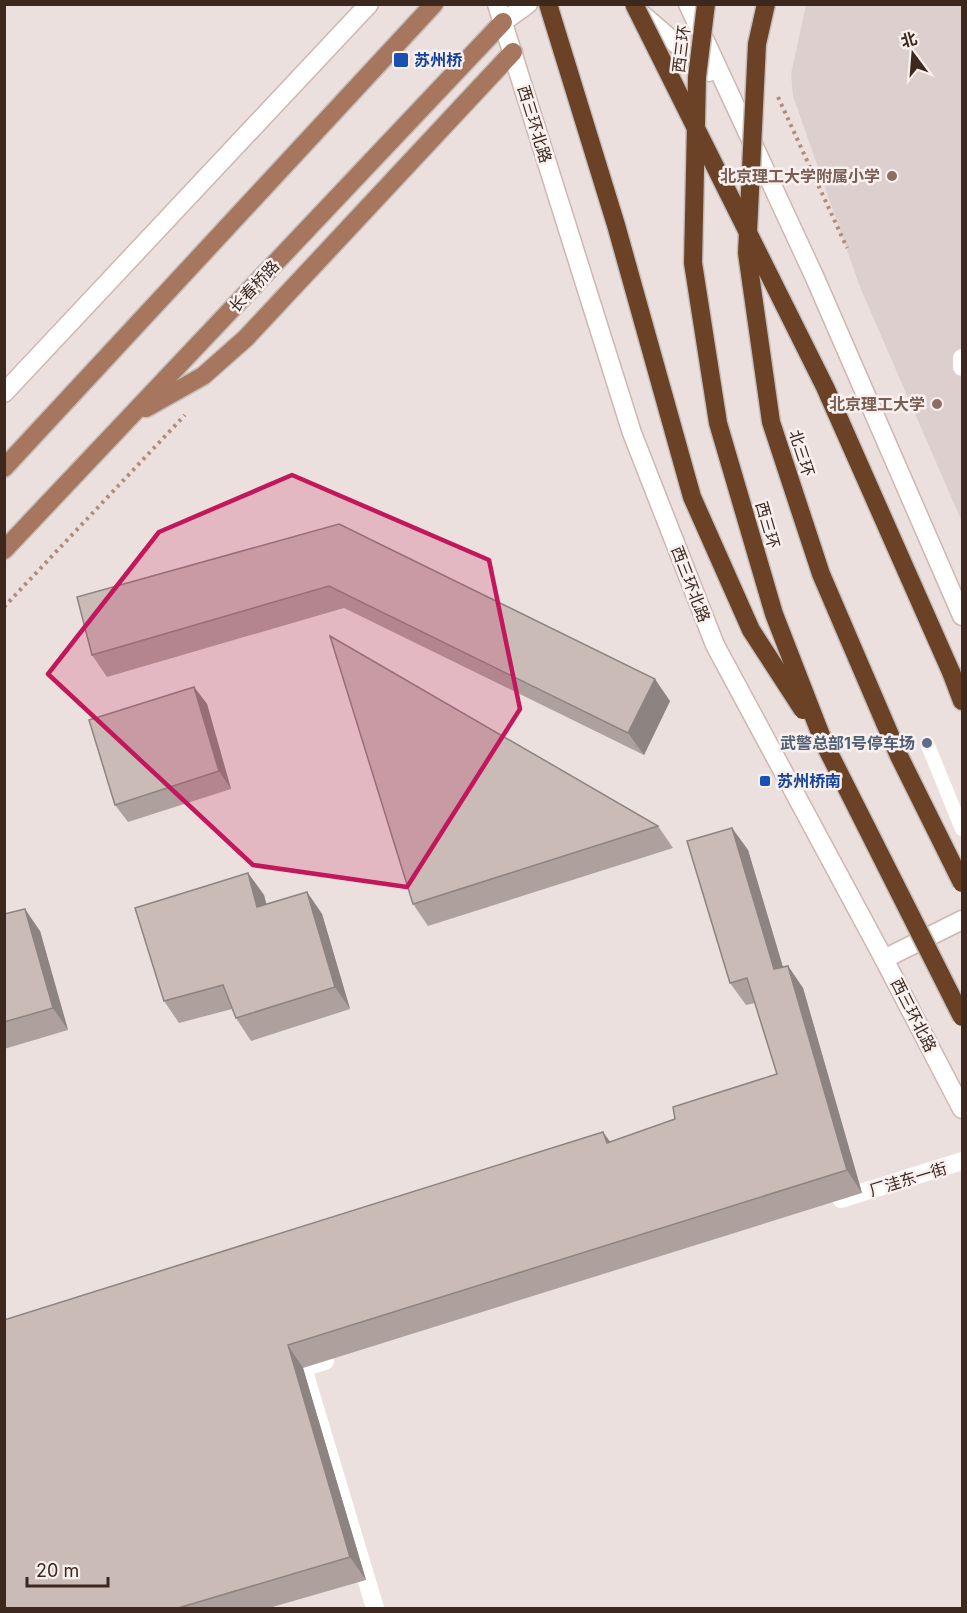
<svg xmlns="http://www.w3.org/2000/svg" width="967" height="1613" font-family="Inter,'Noto Sans SC',sans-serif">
<rect width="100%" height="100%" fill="#ece0de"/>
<path fill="#dccfcd" d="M806,5H962V522L860,287L793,96L791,74Z"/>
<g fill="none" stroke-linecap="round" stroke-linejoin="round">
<g stroke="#cdb7b1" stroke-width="21">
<g id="secondary">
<path d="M497,4L632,433L715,645L884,959L962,1109"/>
<path d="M688,4L815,278L962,616"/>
<path d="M637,10L709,72"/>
<path d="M503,22L528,4"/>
<path d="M4,393L369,4"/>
<path d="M884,959L962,920"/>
</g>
</g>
<g stroke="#c5bebc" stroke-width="21">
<g id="primary">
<path d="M146,408L203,376L246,338L513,52"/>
<path d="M4,468L434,4"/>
<path d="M4,550L503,22"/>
</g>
</g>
<g stroke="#c5bebc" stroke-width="21">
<path id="highway" d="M951,672L962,701"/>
</g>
<g stroke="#b38b7b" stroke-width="4" stroke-dasharray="3 4.5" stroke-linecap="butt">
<path d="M778,97L847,248"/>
<path d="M4,607L185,415"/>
</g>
<path stroke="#fff" stroke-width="14" d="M927,743L962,829"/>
<g stroke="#fff" stroke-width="18">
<path d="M962,358V367"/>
<path d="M841,1199L962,1161"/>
<path d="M325,1361L303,1368L375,1608"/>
</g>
<use href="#secondary" stroke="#fff" stroke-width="18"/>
<use href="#primary" stroke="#a6775e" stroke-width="18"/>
<use href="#highway" stroke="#6c4227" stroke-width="18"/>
<g stroke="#c5bebc" stroke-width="21" stroke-linecap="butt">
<g id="highway-bridge">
<path d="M548,4L616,225L692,497L751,630L803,710"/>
<path d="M634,4L825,387L951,672"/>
<path d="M706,4L697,77L693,263L718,423L774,614L824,743L962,1017"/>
<path d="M766,4L757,44L747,253L771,422L821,574L899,756L962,883"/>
</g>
</g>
<use href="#highway-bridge" stroke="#6c4227" stroke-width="18"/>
</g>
<g fill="#aea19d">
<path d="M339,524L670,701L644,755L344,608L107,677L92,655Z"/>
<path d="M194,687L207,704L231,789L128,822L115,805Z"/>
<path d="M658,826L673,848L428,926L413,904Z"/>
<path d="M732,828L748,850L783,967L788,966L803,988L862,1193L303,1368L366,1580L269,1608H4V1320L610,1142L675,1119L777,1074L755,1003L746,1005L730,983Z"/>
<path d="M248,873L264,895L266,904L307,892L322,914L350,1009L251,1041L236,1018L232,1009L179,1023L164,1001Z"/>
<path d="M4,914L40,931L68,1030L4,1049Z"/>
</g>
<g fill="#8d8380">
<path d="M655,679L670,701L644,755L628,733Z"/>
<path d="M194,687L207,704L231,789L219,771Z"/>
<path d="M732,828L748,850L790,991L774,969Z"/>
<path d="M248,873L264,895L273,930L257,907Z"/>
<path d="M307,892L322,914L350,1009L335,987Z"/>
<path d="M25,909L40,931L68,1030L53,1008Z"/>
<path d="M788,966L803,988L862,1193L847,1170Z"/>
<path d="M603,1132L619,1154L607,1143Z"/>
<path d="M288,1345L303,1368L366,1580L350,1557Z"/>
</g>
<g fill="#cabbb7" stroke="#8d8380" stroke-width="1.5">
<path d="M339,524L655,679L628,733L329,586L92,655L77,597Z"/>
<path d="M330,636L658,826L413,904Z"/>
<path d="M194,687L219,771L115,805L89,720Z"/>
<path d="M732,828L774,969L788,966L847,1170L288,1345L350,1557L178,1608H4V1320L603,1132L607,1143L675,1119L673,1107L777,1074L747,978L730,983L687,841Z"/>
<path d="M248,873L257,907L307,892L335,987L236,1018L223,985L164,1001L135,908Z"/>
<path d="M25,909L53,1008L4,1022V914Z"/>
</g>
<path fill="#c2185b" fill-opacity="0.2" stroke="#c2185b" stroke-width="4.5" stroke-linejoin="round" d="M292,475L489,560L520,709L407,887L253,865L48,674L159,532Z"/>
<g fill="#1a4fb4" stroke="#f8f0ef" stroke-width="2">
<rect x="393" y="52" width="16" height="16" rx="3"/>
<rect x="759" y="775" width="12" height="12" rx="3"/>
</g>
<g fill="#8d6e63" stroke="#f8f0ef" stroke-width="2">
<circle cx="892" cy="176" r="6"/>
<circle cx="937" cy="404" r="6"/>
</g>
<circle fill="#5c6f8a" stroke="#f8f0ef" stroke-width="2" cx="927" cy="743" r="6"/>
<g text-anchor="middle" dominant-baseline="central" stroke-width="5" stroke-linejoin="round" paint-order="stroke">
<g font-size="16" fill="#3d281e" stroke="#f8f0ef">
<text transform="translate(681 49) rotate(-83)">西三环</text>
<text transform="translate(535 124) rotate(73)">西三环北路</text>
<text transform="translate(254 286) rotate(-47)">长春桥路</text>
<text transform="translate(802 453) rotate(72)">北三环</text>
<text transform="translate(768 525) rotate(74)">西三环</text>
<text transform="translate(691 584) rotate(69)">西三环北路</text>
<text transform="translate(914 1015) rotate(63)">西三环北路</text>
<text transform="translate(908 1179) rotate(-17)">厂洼东一街</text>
</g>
<g font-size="16" font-weight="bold" fill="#164399" stroke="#f8f0ef" text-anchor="start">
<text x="414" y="60">苏州桥</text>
<text x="777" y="781">苏州桥南</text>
</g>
<g font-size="16" font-weight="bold" fill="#785e54" stroke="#f8f0ef" text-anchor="end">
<text x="880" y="176">北京理工大学附属小学</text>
<text x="925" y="404">北京理工大学</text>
</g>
<g font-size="16" font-weight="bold" fill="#4e5e75" stroke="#f8f0ef" text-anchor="end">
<text x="915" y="743">武警总部1号停车场</text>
</g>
</g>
<rect width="967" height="1613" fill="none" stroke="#3d281e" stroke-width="12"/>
<g transform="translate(913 54) rotate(344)" stroke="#f8f0ef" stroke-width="4.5" paint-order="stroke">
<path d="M0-4.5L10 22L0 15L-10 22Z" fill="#3d281e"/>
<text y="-9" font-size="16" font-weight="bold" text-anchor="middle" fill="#3d281e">北</text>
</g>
<path d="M27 1577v9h81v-9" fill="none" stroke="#3d281e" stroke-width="3"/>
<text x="36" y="1577" font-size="18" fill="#3d281e" stroke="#f8f0ef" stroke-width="4.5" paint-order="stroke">20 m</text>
</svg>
